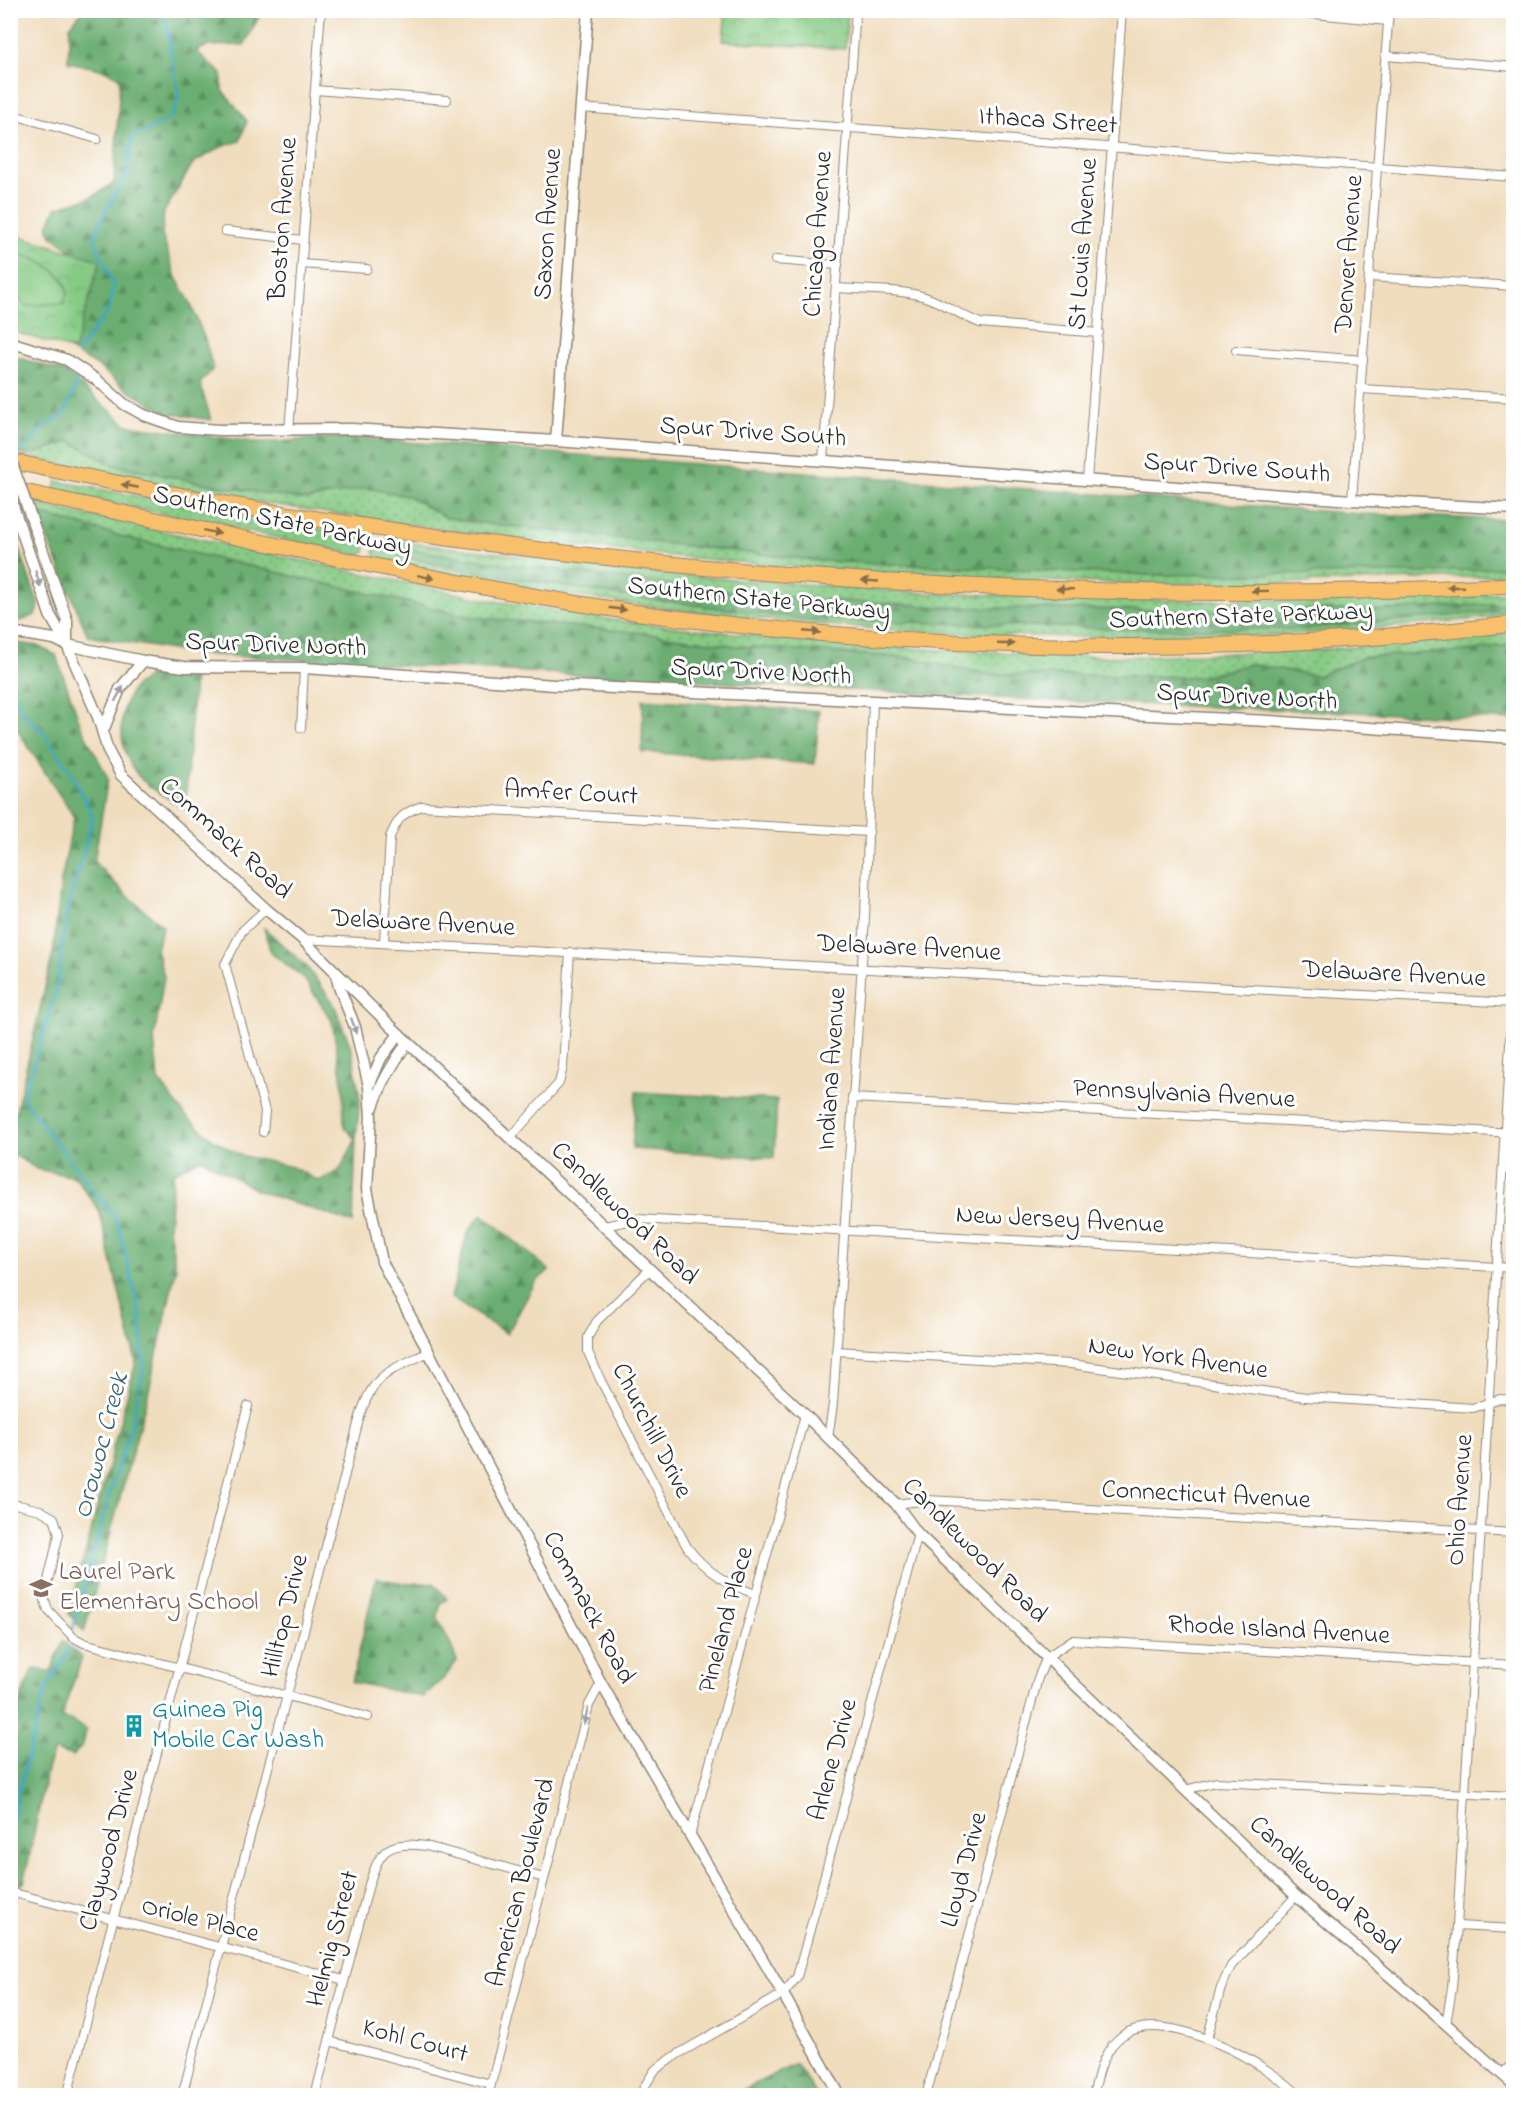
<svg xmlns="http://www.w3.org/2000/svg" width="1524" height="2106" font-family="'Indie Flower',sans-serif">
<defs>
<pattern id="grass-dots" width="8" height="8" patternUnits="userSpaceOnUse" patternTransform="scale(1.5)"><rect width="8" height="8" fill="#86ca84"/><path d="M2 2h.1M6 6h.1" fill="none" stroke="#6ea46c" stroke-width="1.8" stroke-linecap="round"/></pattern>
<pattern id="forest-firs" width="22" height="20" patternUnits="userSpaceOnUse" patternTransform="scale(1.5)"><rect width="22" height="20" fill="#6cae72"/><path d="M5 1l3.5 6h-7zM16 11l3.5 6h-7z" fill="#598e5e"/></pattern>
<pattern id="park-crowns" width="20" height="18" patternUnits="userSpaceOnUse" patternTransform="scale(1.5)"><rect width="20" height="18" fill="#86ca84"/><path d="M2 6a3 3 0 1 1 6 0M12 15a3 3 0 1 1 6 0" fill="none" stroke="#6ea46c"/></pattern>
</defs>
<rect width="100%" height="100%" fill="#fff"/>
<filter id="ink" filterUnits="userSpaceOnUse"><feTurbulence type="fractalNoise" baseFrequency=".0167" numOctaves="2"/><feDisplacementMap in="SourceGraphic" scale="12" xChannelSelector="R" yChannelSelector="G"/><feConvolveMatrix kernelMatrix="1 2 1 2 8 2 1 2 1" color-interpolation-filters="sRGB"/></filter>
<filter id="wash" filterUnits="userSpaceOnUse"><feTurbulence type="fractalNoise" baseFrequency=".008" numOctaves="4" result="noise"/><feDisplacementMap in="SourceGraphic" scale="24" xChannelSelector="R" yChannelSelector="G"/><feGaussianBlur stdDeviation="1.35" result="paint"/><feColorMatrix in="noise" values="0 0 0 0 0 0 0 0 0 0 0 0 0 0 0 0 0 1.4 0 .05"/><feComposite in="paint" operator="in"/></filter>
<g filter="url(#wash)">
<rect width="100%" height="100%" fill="#f0ddbe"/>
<g fill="url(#grass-dots)" stroke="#587a58" stroke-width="1.5">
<path d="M70,441L111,464L202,483L306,500L367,488L408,496L445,517L465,521L823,561L1151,575L1513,567V575C1357,582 1201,587 1044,581C842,574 642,556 441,529C299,510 157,488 17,454L36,453Z"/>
<path d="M57,481L297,526L362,535L367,539L365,552L359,555L54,491Z"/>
<path d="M35,504L483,599L619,621L788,639L917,649L1114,657L1298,651L1443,641L1513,633V644L1480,650L1365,657L1317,676L1250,664L1201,677L986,674L909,658L737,646L644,633L471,617L123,537L37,513Z"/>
<path d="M378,539L695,576L922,593L1205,601L1405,597L1513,592V615C1409,626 1305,636 1200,637C1007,640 814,629 623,603C542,592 461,576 381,560L376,557C373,552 374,544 378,539Z"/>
</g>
<g fill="url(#forest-firs)" stroke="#4c6c4e" stroke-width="1.5">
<path d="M82,11H258L259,17L244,45L207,46L196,51L222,74V90L247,121L240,141L221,147L193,163L164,212L162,235L176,278L188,298L205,339L213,369L200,383L211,420L168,413L128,391L99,367L26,324L87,263L54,238L47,228L56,208L92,197L114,183L120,78L105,70L68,62L70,26Z"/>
<path d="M10,355L65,372L127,425L261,443L340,437L1361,514L1513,520V567L1421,573L1151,575L823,561L465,521L445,517L408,496L367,488L306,500L202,483L111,464L70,441L36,453L17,454L11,417Z"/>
<path d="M37,513L123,537L471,617L644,633L737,646L909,658L986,674L1201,677L1250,664L1317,676L1365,657L1480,650L1513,644V720L1376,713L1054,701L197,654L88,636Z"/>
<path d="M11,524L39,606L35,615L21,621L11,620Z"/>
<path d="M407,549L515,565L766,596L942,607L1206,611L1386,610L1513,603V610L1303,629H1129L805,619L618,595L451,568L399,555Z"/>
<path d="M11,642L37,646L56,655L81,726L108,778L94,862L127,895L163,926L156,949L164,977L154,1038L158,1080L186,1116L214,1140L240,1155L292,1167L319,1181L339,1171L356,1139L344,1127L343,1087L332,1021L303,977L271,953L264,928L306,966L333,1002L352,1050L360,1099L356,1139L353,1223L256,1190L201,1158L173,1173L169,1229L176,1269L149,1390L84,1632L69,1614L136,1362L99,1210L75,1177L37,1169L11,1153V1133L53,953L61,881L74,817L11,720Z"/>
<path d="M148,676L194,677L185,810C171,800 154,791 142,780C120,757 115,718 131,692C134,685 143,681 148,676Z"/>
<path d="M643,699L819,711L815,764L642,752Z"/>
<path d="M636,1092L777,1100L774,1158L632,1149Z"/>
<path d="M482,1214L549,1270L535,1283L507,1334L451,1298L467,1233Z"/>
<path d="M376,1578L402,1583H434L447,1599L441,1603L437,1617L450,1643L457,1661L445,1677L423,1697L352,1682Z"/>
<path d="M63,1641L82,1658L61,1717L75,1722L86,1730L83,1745L73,1756L54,1750L47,1769L24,1883L17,1886L10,1883C10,1817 0,1726 34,1669L51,1671Z"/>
<path d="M796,2064L817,2095H732Z"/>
</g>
<g fill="url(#park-crowns)" stroke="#587a58" stroke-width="1.5">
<path d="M726,10L848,11L845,49L723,41Z"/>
<path d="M10,233L100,261L74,350L11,331Z"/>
</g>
<path fill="#86ca84" stroke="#587a58" stroke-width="1.5" d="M17,253C34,258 68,271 67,294C66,297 64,300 63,303L26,306L16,295Z"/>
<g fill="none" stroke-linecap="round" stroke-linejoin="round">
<g stroke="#41a7c1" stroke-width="3">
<path d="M78,355V351L109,310L114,286L95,241L100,221L127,175L132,139L171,118L179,97L164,10"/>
<path d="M22,451L47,424L63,416L77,384V374"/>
<path d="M10,688L27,718L41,729L71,772L93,817L66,915L57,988L23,1099L117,1221L140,1313L144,1367L130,1431L116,1471L72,1632"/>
<path d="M10,1838L18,1795L45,1691L70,1648"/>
</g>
</g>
</g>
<g filter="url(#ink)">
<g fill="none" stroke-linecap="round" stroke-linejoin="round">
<g stroke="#8e8474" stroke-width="10">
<g id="minor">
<path d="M578,10L588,11"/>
<path d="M1272,10L1388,21"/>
<path d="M1386,56L1514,67"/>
<path d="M315,90L447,100"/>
<path d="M580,108L1514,177"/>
<path d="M10,114L97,139"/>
<path d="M225,231L303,240"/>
<path d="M775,260L838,265"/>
<path d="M302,264L367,269"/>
<path d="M1369,277L1514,286"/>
<path d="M836,288C862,290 901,289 925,297C944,303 961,316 980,323L1099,333"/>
<path d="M1236,350L1363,360"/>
<path d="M1361,389L1514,398"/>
<path d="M289,431L321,10"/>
<path d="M823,461L856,10"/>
<path d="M1087,480L1122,10"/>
<path d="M1352,500L1389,10"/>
<path d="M301,728L304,668"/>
<path d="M302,939L1514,1003"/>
<path d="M384,942L390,837C398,818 402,813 422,806L869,832"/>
<path d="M852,1098L1514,1133"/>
<path d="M263,1132L265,1111L225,964L242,931L266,909"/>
<path d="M511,1137L559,1083L563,1067L570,952"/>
<path d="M604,1226L638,1219L1514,1268"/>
<path d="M649,1270L597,1321L588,1337V1352L601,1381L687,1547C707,1573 726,1583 755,1594"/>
<path d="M836,1351L1071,1364L1306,1397L1473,1408L1500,1399L1514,1400"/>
<path d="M828,1438L833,1404L865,917L873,701"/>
<path d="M10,1503L40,1510L54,1518L59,1534L44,1597L48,1610L73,1637L84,1643L368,1717"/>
<path d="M896,1504L928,1500L1514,1533"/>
<path d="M1185,1790L1216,1782L1514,1796"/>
<path d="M690,1836L805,1415"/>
<path d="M10,1892L344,1980"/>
<path d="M1457,1926L1514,1929"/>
<path d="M1446,2024L1452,1988L1457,1926L1514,978"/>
<path d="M1207,2039L1221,1988L1231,1966L1296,1896"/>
<path d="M329,2041L491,2084"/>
<path d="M1502,2074L1514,2062"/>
<path d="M67,2096L248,1406"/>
<path d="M182,2096L350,1455C357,1430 361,1399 379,1380C392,1367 413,1360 429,1352"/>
<path d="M315,2096L368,1888C379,1852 385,1840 426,1846L544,1878"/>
<path d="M488,2096L589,1705L601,1683"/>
<path d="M641,2096L644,2087L655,2070L678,2054L783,1994L797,1977L918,1534"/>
<path d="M926,2096L1038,1678L1047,1657L1072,1640L1514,1665"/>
<path d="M1093,2096C1098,2074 1103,2049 1123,2035C1166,2006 1268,2064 1300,2096"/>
</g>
</g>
<g stroke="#8e8474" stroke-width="13">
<g id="tertiary">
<path d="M10,342L67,360L97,380L124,404L144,415L178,427L219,430L351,429L556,441L1352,500L1514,509"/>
<path d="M556,441L588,10"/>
<path d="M10,497L50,615L67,645L98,717L108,751L121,775L266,909L302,939L399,1034L805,1415L896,1504L918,1534L1296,1896L1446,2024L1514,2085"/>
<path d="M27,506L67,620V642"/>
<path d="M10,632L54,639L67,645L143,661L184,667L304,668L555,685L1269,721L1514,738"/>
<path d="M103,731L120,689L143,661"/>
<path d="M335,971L339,987L355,1027L369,1086"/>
<path d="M399,1034L381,1058L369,1086L371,1117L367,1189L382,1262L601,1683L783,1994L840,2096"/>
<path d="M373,1107C381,1083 393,1063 408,1042"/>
</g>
</g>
<g stroke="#8e8474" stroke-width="17">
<g id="motorway">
<path d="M10,461C100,480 189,498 279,513C686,579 1101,607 1514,585"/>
<path d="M10,489C117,512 224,535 331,557C448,581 566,604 684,619C958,653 1239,656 1514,624"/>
</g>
</g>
<use href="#minor" stroke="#fff" stroke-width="8"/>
<use href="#tertiary" stroke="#fff" stroke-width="10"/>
<use href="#motorway" stroke="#f8bf6c" stroke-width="15"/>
<g stroke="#8e8474" stroke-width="13" stroke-linecap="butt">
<path id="tertiary-bridge" d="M10,458L27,506"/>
</g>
<use href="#tertiary-bridge" stroke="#fff" stroke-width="10"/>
</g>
<defs><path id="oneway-solid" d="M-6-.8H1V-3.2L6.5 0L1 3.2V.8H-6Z" transform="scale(1.5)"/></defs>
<g fill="#876e48">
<use href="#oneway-solid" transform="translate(130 486) rotate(-169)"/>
<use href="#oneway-solid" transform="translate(212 532) rotate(12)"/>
<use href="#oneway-solid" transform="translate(426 577) rotate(12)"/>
<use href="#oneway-solid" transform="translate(870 581) rotate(-177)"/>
<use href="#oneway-solid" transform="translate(1455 587) rotate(178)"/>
<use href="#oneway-solid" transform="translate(1065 589) rotate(-179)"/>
<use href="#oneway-solid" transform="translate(1260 591) rotate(179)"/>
<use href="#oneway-solid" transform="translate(618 609) rotate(8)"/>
<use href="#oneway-solid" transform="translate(812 632) rotate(5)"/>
<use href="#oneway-solid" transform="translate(1006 644) rotate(2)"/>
</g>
<g fill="#a0a0a0">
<use href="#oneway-solid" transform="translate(38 579) rotate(72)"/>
<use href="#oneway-solid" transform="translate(119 694) rotate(-61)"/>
<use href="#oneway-solid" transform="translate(354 1026) rotate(70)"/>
<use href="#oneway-solid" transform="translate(586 1716) rotate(104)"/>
</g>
</g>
<defs>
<g id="school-bare" transform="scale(1.8)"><path d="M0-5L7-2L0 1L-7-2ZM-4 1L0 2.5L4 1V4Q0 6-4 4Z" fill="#8d6e63" stroke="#fff" stroke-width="2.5" paint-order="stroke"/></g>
<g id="building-bare" transform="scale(1.8)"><path d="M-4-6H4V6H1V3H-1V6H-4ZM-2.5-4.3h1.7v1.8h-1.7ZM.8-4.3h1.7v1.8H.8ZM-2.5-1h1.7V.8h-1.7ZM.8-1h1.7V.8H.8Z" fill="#0f9aa8" stroke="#fff" stroke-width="2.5" paint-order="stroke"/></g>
</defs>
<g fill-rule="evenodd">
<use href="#school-bare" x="41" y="1588"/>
<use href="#building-bare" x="134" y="1726"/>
</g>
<g text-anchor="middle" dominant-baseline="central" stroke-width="6" stroke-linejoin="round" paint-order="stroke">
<g font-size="26" fill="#2b2b2b" stroke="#fff">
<text transform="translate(1048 122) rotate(4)">Ithaca Street</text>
<text transform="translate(284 219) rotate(-86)">Boston Avenue</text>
<text transform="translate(549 224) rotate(-86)">Saxon Avenue</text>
<text transform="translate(819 234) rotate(-86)">Chicago Avenue</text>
<text transform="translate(1084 244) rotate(-86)">St Louis Avenue</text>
<text transform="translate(1350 254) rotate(-86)">Denver Avenue</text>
<text transform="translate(753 433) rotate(4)">Spur Drive South</text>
<text transform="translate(1237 469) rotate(4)">Spur Drive South</text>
<text transform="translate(282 522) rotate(12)">Southern State Parkway</text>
<text transform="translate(759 600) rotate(6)">Southern State Parkway</text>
<text transform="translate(1241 617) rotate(-2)">Southern State Parkway</text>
<text transform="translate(276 646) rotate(2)">Spur Drive North</text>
<text transform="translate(761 673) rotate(3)">Spur Drive North</text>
<text transform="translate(1247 698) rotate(3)">Spur Drive North</text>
<text transform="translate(571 794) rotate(3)">Amfer Court</text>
<text transform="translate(225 839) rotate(42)">Commack Road</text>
<text transform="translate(423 924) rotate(3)">Delaware Avenue</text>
<text transform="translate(909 949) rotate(3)">Delaware Avenue</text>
<text transform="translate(1394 975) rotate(3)">Delaware Avenue</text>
<text transform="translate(833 1069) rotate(-86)">Indiana Avenue</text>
<text transform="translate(1184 1095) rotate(3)">Pennsylvania Avenue</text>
<text transform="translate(624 1214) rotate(44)">Candlewood Road</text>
<text transform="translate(1060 1221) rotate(3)">New Jersey Avenue</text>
<text transform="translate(1178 1359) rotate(8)">New York Avenue</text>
<text transform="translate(651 1431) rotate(63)">Churchill Drive</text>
<text transform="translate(1206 1496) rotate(3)">Connecticut Avenue</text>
<text transform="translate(1461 1500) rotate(-86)">Ohio Avenue</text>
<text transform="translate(974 1551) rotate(45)">Candlewood Road</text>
<text transform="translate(588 1608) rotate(62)">Commack Road</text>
<text transform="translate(286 1616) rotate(-76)">Hilltop Drive</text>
<text transform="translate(727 1620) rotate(-75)">Pineland Place</text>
<text transform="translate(1279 1631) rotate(3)">Rhode Island Avenue</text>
<text transform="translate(834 1760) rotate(-75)">Arlene Drive</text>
<text transform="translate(110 1850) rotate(-75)">Claywood Drive</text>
<text transform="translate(965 1870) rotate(-75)">Lloyd Drive</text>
<text transform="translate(522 1883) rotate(-76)">American Boulevard</text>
<text transform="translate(1324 1886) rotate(42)">Candlewood Road</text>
<text transform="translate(200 1921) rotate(14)">Oriole Place</text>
<text transform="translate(334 1939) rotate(-75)">Helmig Street</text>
<text transform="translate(415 2042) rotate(15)">Kohl Court</text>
</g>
<g font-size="26" fill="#785e54" stroke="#fff" text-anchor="start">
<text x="59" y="1573">Laurel Park<tspan x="59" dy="30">Elementary School</tspan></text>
</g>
<g font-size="26" fill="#0d838f" stroke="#fff" text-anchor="start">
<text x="152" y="1711">Guinea Pig<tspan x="152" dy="30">Mobile Car Wash</tspan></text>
</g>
<g font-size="27" font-style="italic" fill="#35636e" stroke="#fff">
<text transform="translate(102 1446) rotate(-75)">Orowoc Creek</text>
</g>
</g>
<rect width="1524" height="2106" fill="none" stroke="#fff" stroke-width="36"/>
</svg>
